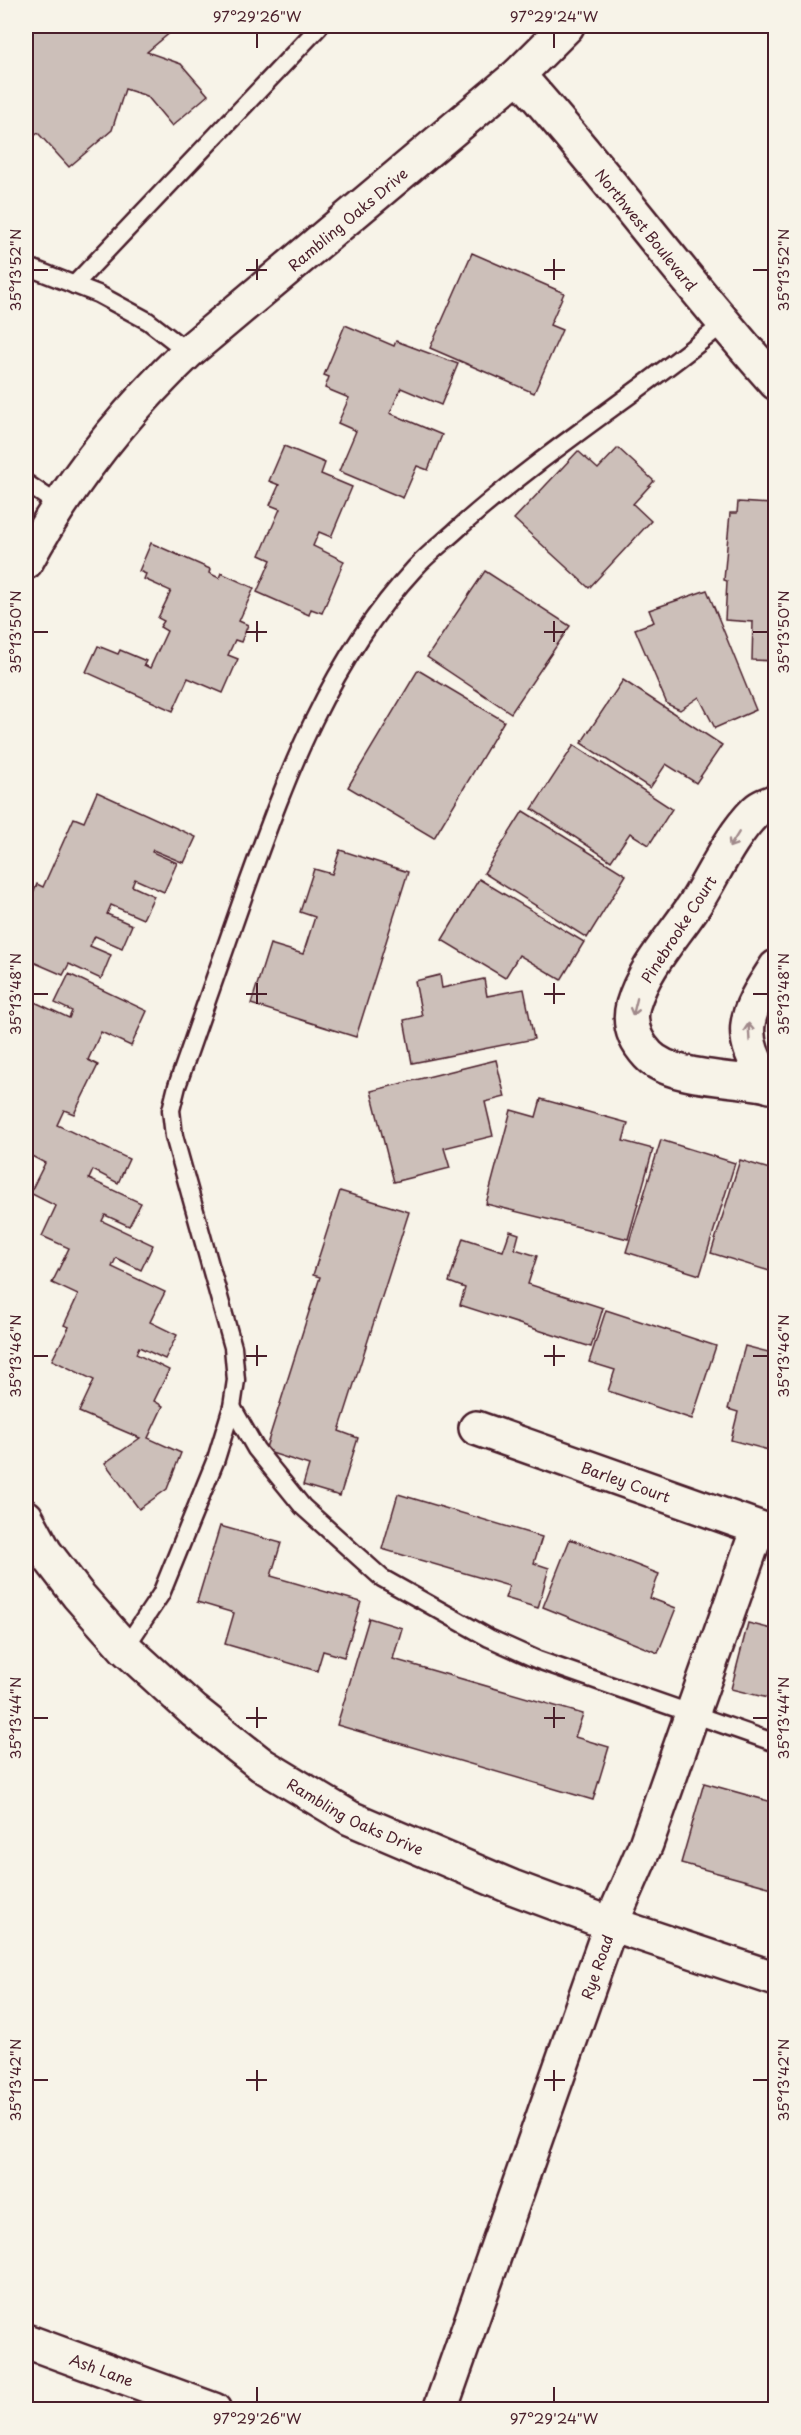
<svg xmlns="http://www.w3.org/2000/svg" width="801" height="2435" font-family="'Playpen Sans',sans-serif">
<rect width="100%" height="100%" fill="#f7f3e8"/>
<filter id="ink" filterUnits="userSpaceOnUse"><feTurbulence type="fractalNoise" baseFrequency=".0167" numOctaves="2"/><feDisplacementMap in="SourceGraphic" scale="12" xChannelSelector="R" yChannelSelector="G"/><feConvolveMatrix kernelMatrix="1 2 1 2 8 2 1 2 1" color-interpolation-filters="sRGB"/></filter>
<g filter="url(#ink)">
<g fill="#ccbfb9" stroke="#4a1f2b" stroke-width="1.5">
<path d="M26,26H178L147,52L181,64L208,95L172,126L147,96L125,89L112,130L69,167L38,133L26,143Z"/>
<path d="M472,253L564,293L550,325L562,330L534,393L430,348Z"/>
<path d="M345,325L394,346L396,341L458,364L441,405L401,388L390,413L442,435L428,470L417,466L403,498L339,471L356,431L338,423L349,398L325,388L329,377L324,375Z"/>
<path d="M284,446L325,463L321,474L352,487L331,537L319,532L313,546L344,561L322,613L311,609L309,615L257,592L271,560L260,555L280,509L270,505L279,485L269,481Z"/>
<path d="M618,448L654,481L633,504L651,521L589,588L514,519L578,451L598,469Z"/>
<path d="M738,502L773,504V517H776V661L752,660L753,622L725,620L727,581L724,580L730,513H737Z"/>
<path d="M151,543L210,569L209,573L219,578L221,573L254,588L239,621L248,625L241,642L235,640L228,655L238,659L223,693L188,678L173,711L86,672L98,646L118,654L120,650L146,661L144,665L150,668L167,631L160,627L164,621L158,618L171,591L144,579L146,574L139,571Z"/>
<path d="M485,571L570,626L511,713L427,657Z"/>
<path d="M707,590L756,710L715,728L699,697L680,710L667,704L635,629L654,622L649,610Z"/>
<path d="M418,670L504,721L434,838L348,787Z"/>
<path d="M623,680L722,745L696,783L666,764L650,788L581,743Z"/>
<path d="M574,745L672,809L649,845L630,833L611,861L532,809Z"/>
<path d="M97,792L196,837L184,863L153,850L152,852L177,863L164,892L135,879L132,886L154,896L143,919L111,905L107,914L132,925L122,948L95,936L90,946L111,955L101,979L69,964L63,975L26,959V911L37,884L43,887L74,818L84,822Z"/>
<path d="M523,811L626,875L587,938L484,873Z"/>
<path d="M340,850L408,872L356,1037L251,1004L270,944L303,954L315,917L300,912L314,869L332,874Z"/>
<path d="M479,879L584,942L561,980L519,955L505,978L442,940Z"/>
<path d="M69,974L147,1011L131,1046L101,1032L88,1060L98,1065L74,1114L64,1110L57,1125L129,1159L118,1183L93,1170L89,1179L141,1203L129,1226L105,1215L102,1221L153,1245L141,1270L116,1258L112,1267L165,1292L150,1322L177,1335L165,1359L139,1347L136,1354L169,1370L154,1401L163,1406L148,1438L181,1453L167,1489L139,1509L105,1463L140,1438L79,1412L94,1380L52,1360L69,1327L64,1325L78,1295L52,1283L69,1248L42,1236L56,1206L30,1193L45,1163L26,1153V1131L32,1118L26,1115V998L69,1018L72,1011L55,1003Z"/>
<path d="M440,975L442,988L484,979L487,996L524,989L534,1039L412,1063L404,1020L422,1016L415,981Z"/>
<path d="M496,1060L505,1097L485,1102L493,1136L444,1148L450,1168L394,1182L371,1091Z"/>
<path d="M541,1099L628,1123L623,1141L653,1149L628,1239L486,1204L511,1110L536,1117Z"/>
<path d="M661,1140L735,1163L700,1275L626,1252Z"/>
<path d="M740,1160L776,1171V1273L711,1253Z"/>
<path d="M340,1191L409,1212L339,1431L358,1438L340,1496L303,1485L309,1465L265,1451L320,1277L313,1275Z"/>
<path d="M510,1231L519,1234L515,1249L537,1256L528,1284L603,1308L591,1347L460,1305L465,1288L449,1282L463,1238L503,1251Z"/>
<path d="M606,1310L716,1346L692,1419L608,1391L615,1370L589,1362Z"/>
<path d="M745,1346L776,1354V1452L731,1440L738,1412L728,1409Z"/>
<path d="M398,1494L542,1537L534,1563L549,1568L538,1608L505,1598L509,1586L382,1549Z"/>
<path d="M220,1526L281,1543L271,1576L361,1602L344,1657L323,1651L317,1671L225,1644L234,1613L197,1602Z"/>
<path d="M570,1539L659,1574L650,1598L676,1608L658,1653L543,1607Z"/>
<path d="M369,1618L402,1628L393,1659L583,1714L575,1737L609,1747L593,1800L337,1725Z"/>
<path d="M748,1623L776,1630V1700L731,1689Z"/>
<path d="M704,1783L776,1803V1889L681,1863Z"/>
</g>
<g fill="none" stroke-linecap="round" stroke-linejoin="round">
<g stroke="#4a1f2b" stroke-width="21">
<g id="lane">
<path d="M26,266L98,294L148,321L188,352"/>
<path d="M74,285L319,27"/>
<path d="M26,483L60,506"/>
<path d="M232,1407L256,1449L303,1507L382,1578L489,1638L538,1660L776,1743"/>
<path d="M125,1648L161,1594L216,1459L232,1407L236,1380L233,1347L174,1136L171,1110L177,1086C200,1020 223,954 246,889C288,772 329,661 415,568C429,553 446,540 461,526C544,452 637,394 723,324"/>
</g>
</g>
<g stroke="#4a1f2b" stroke-width="38">
<g id="street">
<path id="s1" d="M518,75C608,175 686,283 776,383"/>
<path d="M776,801C769,804 760,806 755,812C730,837 714,874 695,904C674,936 644,967 633,1005C628,1025 635,1041 648,1055C672,1081 742,1077 776,1087"/>
<path d="M770,1086C735,1033 744,1016 776,967"/>
<path id="s2" d="M476,1428L776,1534"/>
<path id="s3" d="M26,2341L214,2410"/>
<path id="s4" d="M440,2410L611,1924L646,1844L758,1528"/>
</g>
</g>
<g stroke="#4a1f2b" stroke-width="38">
<g id="secondary">
<path id="s5" d="M26,562C68,484 124,413 188,352L518,75L567,26"/>
<path id="s6" d="M26,1517L45,1552L78,1595L125,1648L194,1711L262,1765L350,1818L512,1887L611,1924L776,1979"/>
</g>
</g>
<use href="#lane" stroke="#f7f3e8" stroke-width="16"/>
<use href="#street" stroke="#f7f3e8" stroke-width="33"/>
<use href="#secondary" stroke="#f7f3e8" stroke-width="33"/>
</g>
<defs><path id="oneway-shaft" d="M-6 0H5M1.5-3L5.5 0L1.5 3" fill="none" stroke-width="1.6" stroke-linecap="round" stroke-linejoin="round" transform="scale(1.5)"/></defs>
<g stroke="#a0898a">
<use href="#oneway-shaft" transform="translate(734 840) rotate(122)"/>
<use href="#oneway-shaft" transform="translate(635 1007) rotate(104)"/>
<use href="#oneway-shaft" transform="translate(749 1032) rotate(-93)"/>
</g>
</g>
<path fill="none" stroke="#4a1f2b" stroke-width="2" d="M257,33V48M554,33V48M257,259V280M554,259V280M33,270H48M246,270H267M544,270H565M753,270H768M257,621V642M554,621V642M33,632H48M246,632H267M544,632H565M753,632H768M257,983V1004M554,983V1004M33,994H48M246,994H267M544,994H565M753,994H768M257,1345V1366M554,1345V1366M33,1356H48M246,1356H267M544,1356H565M753,1356H768M257,1707V1728M554,1707V1728M33,1718H48M246,1718H267M544,1718H565M753,1718H768M257,2070V2091M554,2070V2091M33,2080H48M246,2080H267M544,2080H565M753,2080H768M257,2387V2402M554,2387V2402"/>
<g text-anchor="middle" dominant-baseline="central" stroke-width="4.5" stroke-linejoin="round" paint-order="stroke">
<g font-size="15" fill="#4a1f2b" stroke="#f7f3e8">
<text stroke="none"><textPath href="#s5" startOffset="474">Rambling Oaks Drive</textPath></text>
<text stroke="none"><textPath href="#s1" startOffset="201">Northwest Boulevard</textPath></text>
<text transform="translate(678 929) rotate(-57)">Pinebrooke Court</text>
<text stroke="none"><textPath href="#s2" startOffset="159">Barley Court</textPath></text>
<text stroke="none"><textPath href="#s6" startOffset="452">Rambling Oaks Drive</textPath></text>
<text stroke="none"><textPath href="#s4" startOffset="470">Rye Road</textPath></text>
<text stroke="none"><textPath href="#s3" startOffset="81">Ash Lane</textPath></text>
</g>
</g>
<rect width="801" height="2435" fill="none" stroke="#f7f3e8" stroke-width="66"/>
<rect x="33" y="33" width="735" height="2369" fill="none" stroke="#4a1f2b" stroke-width="2"/>
<g font-size="15" text-anchor="middle" fill="#4a1f2b">
<text x="257" y="22">97°29'26"W</text>
<text x="554" y="22">97°29'24"W</text>
<text transform="translate(16 270) rotate(-90)" y="5">35°13'52"N</text>
<text transform="translate(784 270) rotate(-90)" y="5">35°13'52"N</text>
<text transform="translate(16 632) rotate(-90)" y="5">35°13'50"N</text>
<text transform="translate(784 632) rotate(-90)" y="5">35°13'50"N</text>
<text transform="translate(16 994) rotate(-90)" y="5">35°13'48"N</text>
<text transform="translate(784 994) rotate(-90)" y="5">35°13'48"N</text>
<text transform="translate(16 1356) rotate(-90)" y="5">35°13'46"N</text>
<text transform="translate(784 1356) rotate(-90)" y="5">35°13'46"N</text>
<text transform="translate(16 1718) rotate(-90)" y="5">35°13'44"N</text>
<text transform="translate(784 1718) rotate(-90)" y="5">35°13'44"N</text>
<text transform="translate(16 2080) rotate(-90)" y="5">35°13'42"N</text>
<text transform="translate(784 2080) rotate(-90)" y="5">35°13'42"N</text>
<text x="257" y="2424">97°29'26"W</text>
<text x="554" y="2424">97°29'24"W</text>
</g>
</svg>
